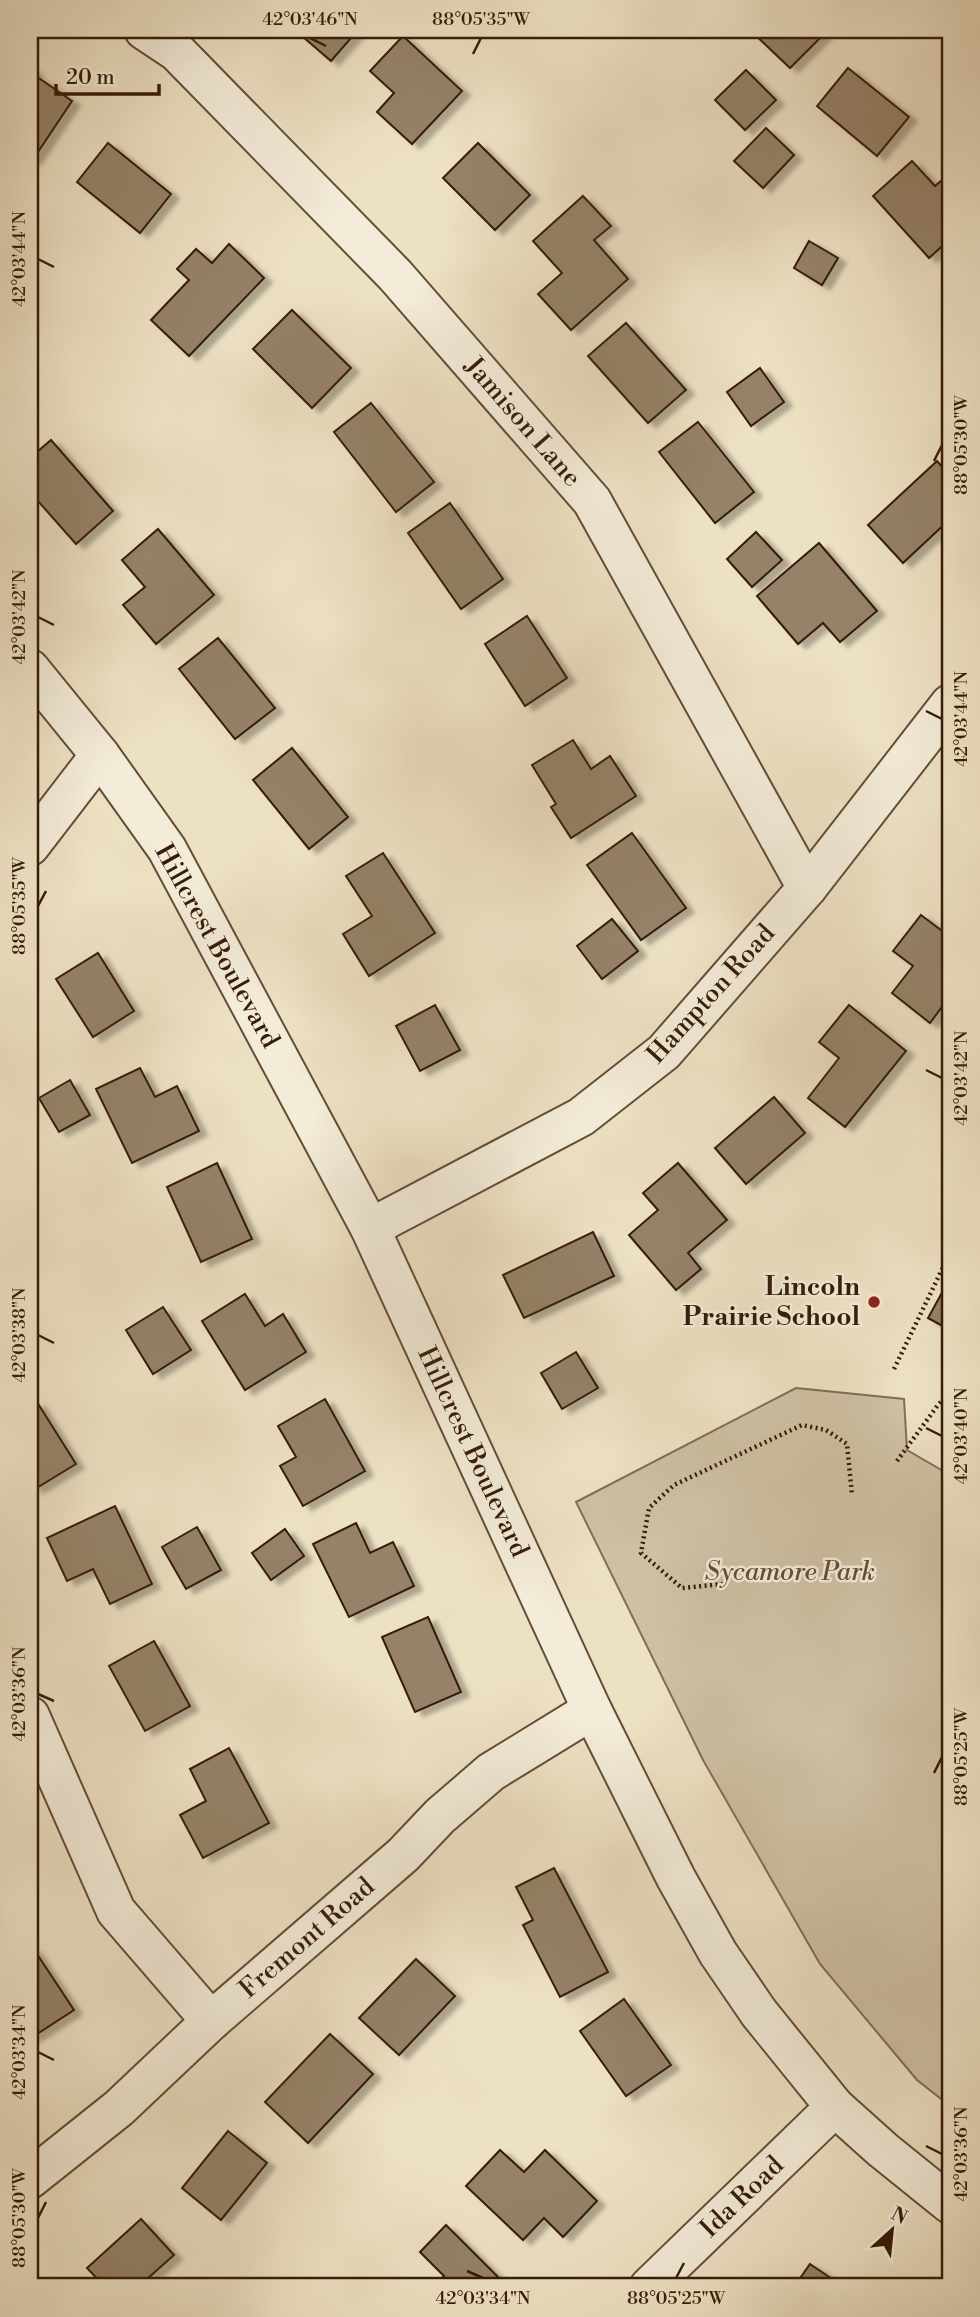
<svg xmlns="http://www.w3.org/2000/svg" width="980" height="2317" font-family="'Libre Bodoni',serif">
<defs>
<filter id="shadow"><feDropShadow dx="8" dy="4.5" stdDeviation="2" flood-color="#0004"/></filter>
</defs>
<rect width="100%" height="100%" fill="#ede1c4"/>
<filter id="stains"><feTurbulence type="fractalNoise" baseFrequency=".00286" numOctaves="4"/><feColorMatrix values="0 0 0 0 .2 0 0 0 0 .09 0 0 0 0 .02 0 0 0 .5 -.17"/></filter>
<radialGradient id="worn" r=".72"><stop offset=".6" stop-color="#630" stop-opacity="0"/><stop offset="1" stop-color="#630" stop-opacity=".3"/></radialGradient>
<path fill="#cec0a4" stroke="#826e56" stroke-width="2" d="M796,1388L904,1399L907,1450L950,1475V2106L917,2080L820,1964L703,1760L576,1502Z"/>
<g fill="#958269" stroke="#361c07" stroke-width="2" filter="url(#shadow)">
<path d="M295,30H358L331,61Z"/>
<path d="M750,30H819L824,34L790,68Z"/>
<path d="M403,36L462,91L412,144L377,112L394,93L370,71Z"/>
<path d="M30,68L35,71L33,74L72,101L32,161L30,160Z"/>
<path d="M848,68L909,117L877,156L817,106Z"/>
<path d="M746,70L776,100L745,130L715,100Z"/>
<path d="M766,128L794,155L763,188L734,161Z"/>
<path d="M108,143L171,194L140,233L77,182Z"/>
<path d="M478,143L530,195L495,230L443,178Z"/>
<path d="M912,161L935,186L950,173V239L929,258L873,196Z"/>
<path d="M583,196L611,226L594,240L628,279L571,330L538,294L562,273L533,241Z"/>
<path d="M809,241L838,258L822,285L794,268Z"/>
<path d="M229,244L264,278L189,356L151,320L189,280L177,269L196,249L212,263Z"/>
<path d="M292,310L351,368L312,408L253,349Z"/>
<path d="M626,323L686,390L648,423L588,356Z"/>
<path d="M760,368L784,402L751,426L727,392Z"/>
<path d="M371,403L434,482L396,512L334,432Z"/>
<path d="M698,422L754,492L715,523L659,452Z"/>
<path d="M51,440L113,511L76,544L30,492V458Z"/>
<path d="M937,461L950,476V519L903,563L868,525Z"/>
<path d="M450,503L503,579L461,609L408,533Z"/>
<path d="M158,529L214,595L156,644L123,605L145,587L122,560Z"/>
<path d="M756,532L782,560L752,587L727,559Z"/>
<path d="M819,543L877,611L840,642L823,623L798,644L757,596Z"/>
<path d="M527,616L567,678L525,706L485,644Z"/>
<path d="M218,638L275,708L235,739L179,669Z"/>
<path d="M573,740L591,769L610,756L636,796L571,838L551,807L556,804L532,765Z"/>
<path d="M292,748L348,817L309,849L253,780Z"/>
<path d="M632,833L686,908L641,940L587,865Z"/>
<path d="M383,853L435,933L369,976L343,934L372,916L346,876Z"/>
<path d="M921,915L950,937V996L930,1023L892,993L913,966L893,951Z"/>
<path d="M612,919L638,951L602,979L577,946Z"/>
<path d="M98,953L134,1011L93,1037L56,979Z"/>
<path d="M435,1005L460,1050L420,1071L396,1026Z"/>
<path d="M849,1005L906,1051L845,1127L808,1098L839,1058L819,1042Z"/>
<path d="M140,1068L155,1097L177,1086L199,1131L132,1163L96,1089Z"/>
<path d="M70,1080L90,1115L59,1132L39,1098Z"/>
<path d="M774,1097L805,1133L746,1184L715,1148Z"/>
<path d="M217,1163L252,1239L201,1262L167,1187Z"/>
<path d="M678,1163L727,1220L688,1253L701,1269L676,1290L629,1235L658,1210L643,1193Z"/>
<path d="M593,1232L614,1276L524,1318L503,1275Z"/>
<path d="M950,1278V1330L928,1318Z"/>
<path d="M245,1294L265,1326L283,1314L306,1352L245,1390L202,1321Z"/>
<path d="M163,1307L191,1350L153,1374L126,1330Z"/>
<path d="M576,1352L598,1388L562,1409L541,1373Z"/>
<path d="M325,1399L365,1471L303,1506L280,1466L296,1457L278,1426Z"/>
<path d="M37,1402L76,1464L35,1489L30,1482V1407Z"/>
<path d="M115,1506L152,1584L110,1604L93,1569L67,1581L47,1538Z"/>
<path d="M356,1523L370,1553L393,1542L414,1586L349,1617L313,1544Z"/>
<path d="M197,1527L221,1570L186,1589L162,1547Z"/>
<path d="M285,1529L304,1556L271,1580L252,1553Z"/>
<path d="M428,1617L461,1692L415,1712L382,1637Z"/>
<path d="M154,1641L190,1706L145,1731L109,1666Z"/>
<path d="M229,1748L269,1823L203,1858L180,1815L206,1801L190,1769Z"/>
<path d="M554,1868L608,1972L560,1997L523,1925L533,1920L516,1887Z"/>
<path d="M33,1948L74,2010L31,2038L30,1950Z"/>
<path d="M416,1959L455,1996L399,2055L359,2018Z"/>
<path d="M624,1999L671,2065L626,2096L580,2031Z"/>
<path d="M330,2034L373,2074L308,2143L265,2102Z"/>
<path d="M228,2131L267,2163L221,2220L182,2188Z"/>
<path d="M500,2150L524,2172L545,2150L597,2201L563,2237L544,2218L523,2240L466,2186Z"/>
<path d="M141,2219L174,2255L138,2287H105L87,2268Z"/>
<path d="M446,2225L508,2287H433L444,2276L420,2252Z"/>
<path d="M810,2264L844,2287H794Z"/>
</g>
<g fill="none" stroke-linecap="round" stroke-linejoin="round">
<g stroke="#644d36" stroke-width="42">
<g id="minor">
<path d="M144,30L177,52L395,275L592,501L807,888"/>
<path d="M30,846L100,755"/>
<path d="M370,1228L581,1117L664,1052L807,888L950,704"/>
<path d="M30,1716L116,1911L211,2021"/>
<path d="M30,2179L119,2108L211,2021L403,1855L440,1816L491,1772L592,1710"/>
<path d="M649,2287L835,2107"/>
</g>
</g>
<g stroke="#644d36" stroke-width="42">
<path id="tertiary" d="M30,669L100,755L167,849L370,1228L592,1710L676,1878L718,1953L759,2013L835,2107L883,2150L950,2204"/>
</g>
<g stroke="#361c07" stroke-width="4.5" stroke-dasharray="2 3.5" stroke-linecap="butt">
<path d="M894,1369L950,1253"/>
<path d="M897,1461L938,1405L950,1392"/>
<path d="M723,1584L682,1588L641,1553L649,1508L674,1485L802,1425L826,1430L847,1444L852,1495"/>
</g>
<use href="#minor" stroke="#f3ecd9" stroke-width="38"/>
<use href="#tertiary" stroke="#f3ecd9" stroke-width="38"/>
</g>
<path fill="none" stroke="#361c07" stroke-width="2.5" d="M310,38L326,46M473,54L481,38M38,259L54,267M934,461L942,445M38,617L54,625M926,711L942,719M38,906L46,891M926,1070L942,1078M38,1335L54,1343M926,1428L942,1436M38,1694L54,1701M934,1773L942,1757M38,2052L54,2060M926,2146L942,2154M38,2218L46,2202M467,2271L483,2278M676,2278L684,2263"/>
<circle fill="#8f2418" stroke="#f3ecd9" stroke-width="2.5" cx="874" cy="1302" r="7"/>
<g text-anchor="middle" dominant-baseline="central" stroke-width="5" stroke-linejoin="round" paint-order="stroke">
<g font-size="26" fill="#361c07" stroke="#f3ecd9">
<text transform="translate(523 422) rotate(49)">Jamison Lane</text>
<text transform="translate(217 946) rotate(61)">Hillcrest Boulevard</text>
<text transform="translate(711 994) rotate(-48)">Hampton Road</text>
<text transform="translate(473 1452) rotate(65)">Hillcrest Boulevard</text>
<text transform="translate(307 1938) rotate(-41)">Fremont Road</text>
<text transform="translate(742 2197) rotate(-44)">Ida Road</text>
</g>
<g font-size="26" font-weight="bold" fill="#361c07" stroke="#f3ecd9" text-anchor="end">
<text x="860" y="1287">Lincoln<tspan x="860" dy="30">Prairie School</tspan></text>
</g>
<g font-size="26" font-style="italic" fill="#644d36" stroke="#f3ecd9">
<text x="790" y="1572">Sycamore Park</text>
</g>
</g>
<rect width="980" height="2317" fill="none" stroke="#ede1c4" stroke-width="77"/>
<g transform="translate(892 2230) rotate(27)" stroke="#f3ecd9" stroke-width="5" paint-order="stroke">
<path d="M0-5L12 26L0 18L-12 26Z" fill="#361c07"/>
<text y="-10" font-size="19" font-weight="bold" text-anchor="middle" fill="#361c07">N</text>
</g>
<path d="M56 84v10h103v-10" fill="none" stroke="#361c07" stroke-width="3.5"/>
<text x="66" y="84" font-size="21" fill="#361c07" stroke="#f3ecd9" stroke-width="5" paint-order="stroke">20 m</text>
<rect x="38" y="38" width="904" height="2240" fill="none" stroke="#361c07" stroke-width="2.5"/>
<g font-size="18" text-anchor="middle" fill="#361c07">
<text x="310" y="25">42°03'46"N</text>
<text x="481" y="25">88°05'35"W</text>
<text transform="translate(19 259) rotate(-90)" y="6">42°03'44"N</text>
<text transform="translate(961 445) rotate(-90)" y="6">88°05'30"W</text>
<text transform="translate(19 617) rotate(-90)" y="6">42°03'42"N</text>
<text transform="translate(961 719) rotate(-90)" y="6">42°03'44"N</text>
<text transform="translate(19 906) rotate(-90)" y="6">88°05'35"W</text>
<text transform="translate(961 1078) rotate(-90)" y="6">42°03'42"N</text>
<text transform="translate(19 1335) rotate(-90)" y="6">42°03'38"N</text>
<text transform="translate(961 1436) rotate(-90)" y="6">42°03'40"N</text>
<text transform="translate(19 1694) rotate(-90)" y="6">42°03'36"N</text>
<text transform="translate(961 1757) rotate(-90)" y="6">88°05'25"W</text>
<text transform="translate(19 2052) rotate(-90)" y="6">42°03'34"N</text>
<text transform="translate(961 2154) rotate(-90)" y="6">42°03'36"N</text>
<text transform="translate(19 2218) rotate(-90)" y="6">88°05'30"W</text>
<text x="483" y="2304">42°03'34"N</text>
<text x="676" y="2304">88°05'25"W</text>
</g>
<rect width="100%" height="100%" filter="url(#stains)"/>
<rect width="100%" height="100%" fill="url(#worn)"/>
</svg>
